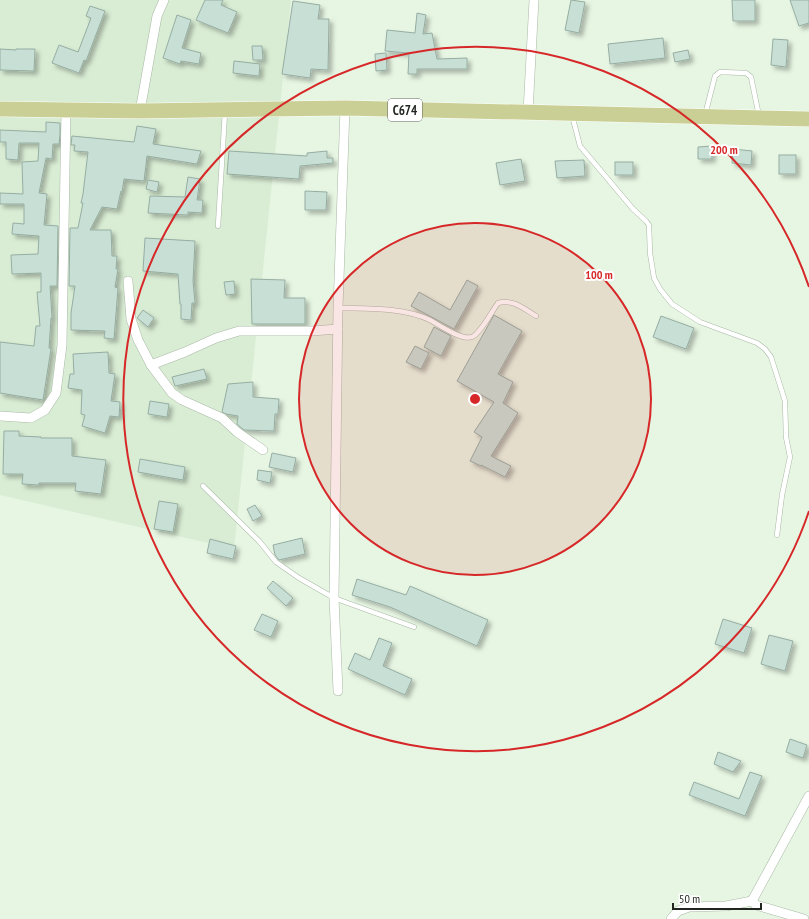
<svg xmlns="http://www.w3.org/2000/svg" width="809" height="919" font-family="'PT Sans Narrow',sans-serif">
<defs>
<filter id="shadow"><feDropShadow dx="3.5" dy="3.5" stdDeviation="2" flood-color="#0004"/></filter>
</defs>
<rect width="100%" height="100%" fill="#e7f6e3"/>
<path fill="#d9edd4" d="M0,0H291L234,549L0,495Z"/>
<g fill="#c7dfd4" stroke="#96ada2" filter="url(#shadow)">
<path d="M205,0H223L221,5L237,12L228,33L196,20Z"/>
<path d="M571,0L585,2L579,33L565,30Z"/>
<path d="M732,0H755V21H733Z"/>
<path d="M790,0H809V23L799,26Z"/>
<path d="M293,1L320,5L318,19H329L328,70L311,69L310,78L282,74Z"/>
<path d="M90,6L105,11L86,61L84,60L79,73L52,63L59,45L78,52L91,18L86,16Z"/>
<path d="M417,13L426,15L423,34L432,33L437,59L467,58V69H417V74H408L409,53L385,51L387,30L415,33Z"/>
<path d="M177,15L191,20L182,48L201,53L199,64L181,61L180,64L163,58Z"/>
<path d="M663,38L665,58L610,64L608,44Z"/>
<path d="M773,39L788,40L786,67L771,65Z"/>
<path d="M252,46H262L263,60H253Z"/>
<path d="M0,49L16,50V49H35L34,71L0,70Z"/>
<path d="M688,50L690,59L675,62L673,53Z"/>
<path d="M386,53L387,70L376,71L375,54Z"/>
<path d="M234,61L260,64L259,76L233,73Z"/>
<path d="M46,122L60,123V135L59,144H53L52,159L46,158L39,193L47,194L44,225L58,226L57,286H50L52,318H51L49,348L51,349L43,400L0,393V342L34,346L36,326H40L37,292H41V273L12,274L11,255L38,254L39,236L12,234L13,223L24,224V204H0V193L23,194L22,162L38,161L39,143H19L18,160L6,159V142H0V130L46,132Z"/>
<path d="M137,126L156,129L153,144L201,151L197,164L147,156L144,181L124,179L122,192L121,191L117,209L102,207L90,230H111L112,256H117L116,269H118L115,287L118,288L114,339L104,338L105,331L71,330V313L75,286H69L70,228H78L83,203H81L83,194L88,152L74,151L75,145H71L72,136L134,142Z"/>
<path d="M712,146V159H698V147Z"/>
<path d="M733,149L752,151L751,165L732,163Z"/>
<path d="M229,151L307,156V153L327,151V158H333V163L300,166L299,179L227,174Z"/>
<rect x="779" y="155" width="17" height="19"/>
<path d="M521,159L525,181L500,185L496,163Z"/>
<path d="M584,160L585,176L557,178L555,161Z"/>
<rect x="615" y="162" width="18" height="13"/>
<path d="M188,177L200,179L197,200H203L202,213L188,212V215L148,213L150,196L185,197Z"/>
<path d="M148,180L159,182L157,192L146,189Z"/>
<path d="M305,191L327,192L326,210H305Z"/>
<path d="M145,238L195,241L193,281L195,303H192L191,320L181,319V304H180L178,274L143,271Z"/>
<path d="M251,279L285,280L284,298H305V324H252Z"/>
<path d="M467,280L478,286L454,329L411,306L419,292L450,310Z"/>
<path d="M234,281L235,294L226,295L224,282Z"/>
<path d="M143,310L154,318L148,327L137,318Z"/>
<path d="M494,315L522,331L498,374L513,382L503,403L518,413L491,456L511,466L505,477L481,465V466L470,461L482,437L474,432L494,402L457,381Z"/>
<path d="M661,316L694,328L686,349L653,337Z"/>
<path d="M434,327L451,336L441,356L424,347Z"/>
<path d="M415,346L429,353L421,369L406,362Z"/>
<path d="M108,352L109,373L115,374L111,401L120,402L119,417L110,416L105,433L82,426L85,415L81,414L82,390L68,388L70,374H74L73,354Z"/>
<path d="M204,369L207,379L175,386L172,377Z"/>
<path d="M253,382V397L279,399L278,414H275L274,431L244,430L237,424L238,416L226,414L222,412L228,384Z"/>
<path d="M150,401L169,404L167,417L148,414Z"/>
<path d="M4,431H19V436L41,437V438H72V456L106,460L101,494L75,491L76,483H39V485L22,484L23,474H3Z"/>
<path d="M272,453L296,458L293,472L269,467Z"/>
<path d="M140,459L185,467L183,480L138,472Z"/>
<path d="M258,470L272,472L270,483L257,480Z"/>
<path d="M159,501L178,504L173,532L154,529Z"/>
<path d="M255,505L262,516L253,521L247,509Z"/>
<path d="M302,538L305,554L279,560L275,555L273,545Z"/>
<path d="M210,539L236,546L233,559L207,553Z"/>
<path d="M357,579L406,595L410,586L488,620L477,646L390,607L352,595Z"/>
<path d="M273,581L293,598L286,606L267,588Z"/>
<path d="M262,614L278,621L271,637L254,630Z"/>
<path d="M723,619L752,628L744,653L715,644Z"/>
<path d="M769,635L793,641L785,671L761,664Z"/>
<path d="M379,638L392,643L383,666L412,679L405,695L348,669L355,653L370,660Z"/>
<path d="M790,739L807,745L803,758L786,752Z"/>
<path d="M718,752L741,761L733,772L714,764Z"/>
<path d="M750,772L762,776L745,816L689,795L694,782L739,799Z"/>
</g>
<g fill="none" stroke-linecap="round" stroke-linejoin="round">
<g stroke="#a9b8a6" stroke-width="5.5">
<g id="service">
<path d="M572,115L580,146L633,209L646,221L649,225L650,253L654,278L660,289L672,304L700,322L757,343L765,349L771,357L785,401L786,437L790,457L782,495L777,535"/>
<path d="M705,115L715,76L720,72L746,73L751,77L759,116"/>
<path d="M218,226L225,112"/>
<path d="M338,308C367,309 402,307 430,320C439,325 462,341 472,337C480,334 492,311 498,303C513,299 523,308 536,316"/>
<path d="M203,486L259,541L276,562L299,578L334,598L414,627"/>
</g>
</g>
<g stroke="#a9b8a6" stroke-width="10">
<g id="minor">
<path d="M140,111L157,16L164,0"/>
<path d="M528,112L534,0"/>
<path d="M128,281L131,319L138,340L151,365L172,393L182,400L222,418L237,432L263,450"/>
<path d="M151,365L185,352L216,338L239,331H312L338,329"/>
<path d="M0,416L31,418L45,410L56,393L62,345L66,110"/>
<path d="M338,691L334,598L338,308L345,108"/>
<path d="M671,919L678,911L689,907L726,906L752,901"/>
<path d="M804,919L756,905L752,901L809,796"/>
</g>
</g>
<g stroke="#fff" stroke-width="16">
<path id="primary" d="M0,109L140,111L345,108L809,119"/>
</g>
<use href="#service" stroke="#fff" stroke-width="4.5"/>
<use href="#minor" stroke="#fff" stroke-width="9"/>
<use href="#primary" stroke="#cad095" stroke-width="15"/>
</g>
<circle cx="475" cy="399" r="176" fill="#d62828" fill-opacity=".12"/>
<g fill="none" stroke="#d62828" stroke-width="2">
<circle cx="475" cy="399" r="176"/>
<path d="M809 511A352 352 0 1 1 809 287"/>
</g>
<g text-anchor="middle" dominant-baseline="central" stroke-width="4" stroke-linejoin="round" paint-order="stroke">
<rect fill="#fff" stroke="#646763" stroke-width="1" x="388" y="99" width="34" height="22" rx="3"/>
<g font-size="13" font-weight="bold" fill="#212620">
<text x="405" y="110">C674</text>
</g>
</g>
<circle cx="475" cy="399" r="6" fill="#d62828" stroke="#fff" stroke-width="2"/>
<g font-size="12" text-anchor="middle" font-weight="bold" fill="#d62828" stroke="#fff" stroke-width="4" stroke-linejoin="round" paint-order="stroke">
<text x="724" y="154">200 m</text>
<text x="599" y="279">100 m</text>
</g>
<path d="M673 903v6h88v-6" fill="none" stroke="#212620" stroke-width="2"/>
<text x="679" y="903" font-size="12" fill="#212620" stroke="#ffffff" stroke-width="3" paint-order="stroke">50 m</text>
</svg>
